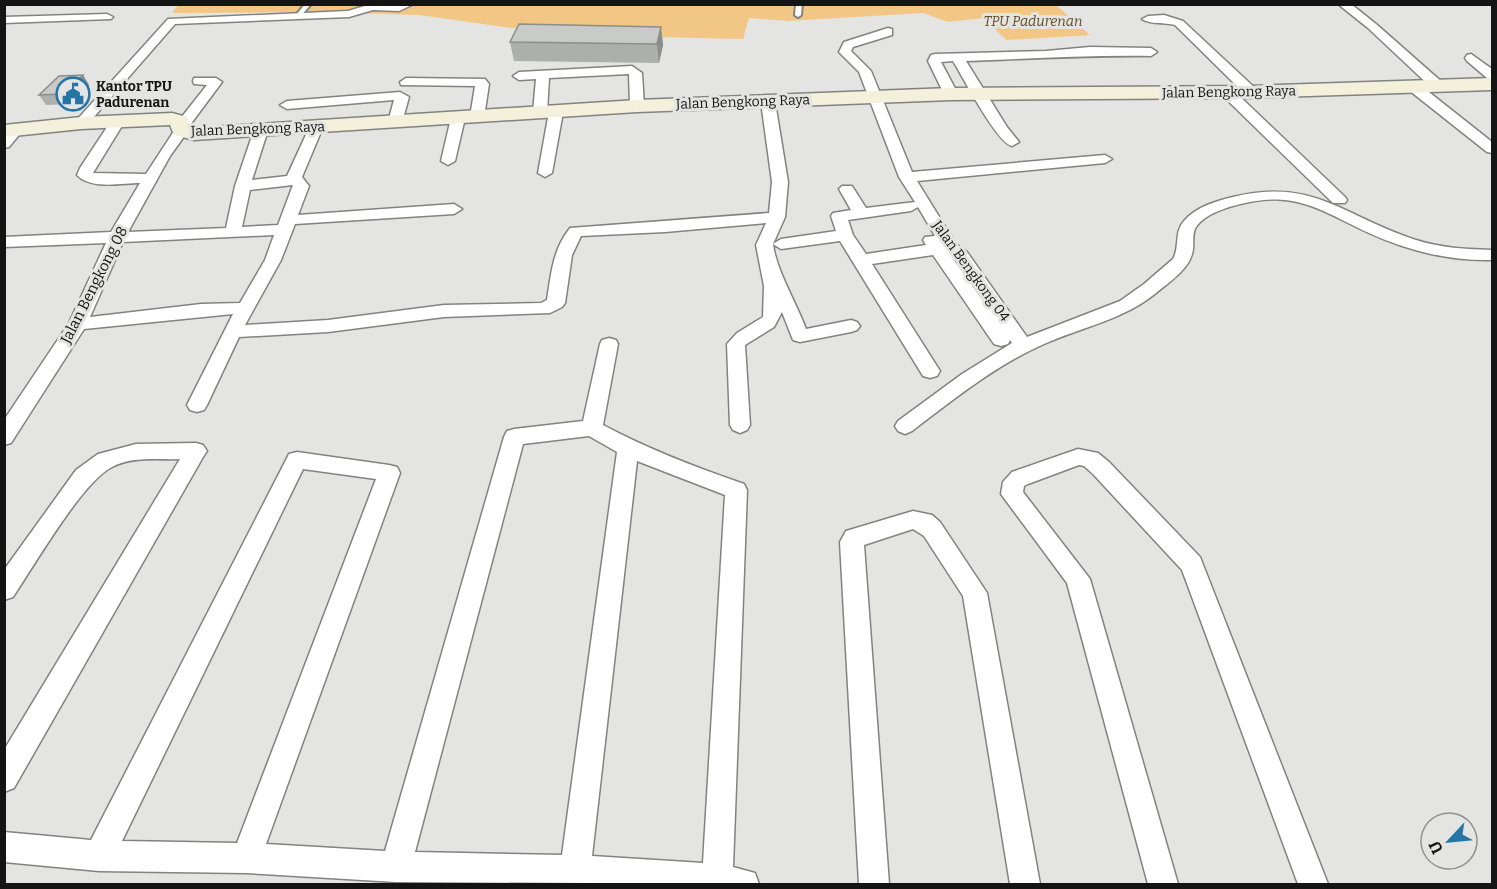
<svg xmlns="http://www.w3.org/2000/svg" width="1497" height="889" font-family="Bitter,serif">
<rect width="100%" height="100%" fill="#e4e5e2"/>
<path fill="#f2c785" d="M179,4H1055L1090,35L1006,40L984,18L948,22L923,13L789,21L749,18L743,39L562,35L419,15L320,12L172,13Z"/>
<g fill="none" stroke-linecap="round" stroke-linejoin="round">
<g stroke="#828380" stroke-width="4">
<g id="lane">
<path d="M305,4H311L301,16H297V14Z"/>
<path d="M796,4H802L801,15L798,17L795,15Z"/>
</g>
</g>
<g stroke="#828380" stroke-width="3">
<g id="street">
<path d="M1338,4H1351L1376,24L1443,83L1445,86L1443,89H1433L1368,28Z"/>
<path d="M368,5L414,4L399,11L373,10L349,17L175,24L86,126L81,127L74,123L168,19L348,11Z"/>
<path d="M107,14L113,17L111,19L4,23V17Z"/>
<path d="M1164,15L1183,21L1256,89L1258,92L1256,95H1246L1175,25C1165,22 1150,25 1142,19L1148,16Z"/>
<path d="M888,28L892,29V35L853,47L851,51L871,71L912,172L1105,155L1112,159L1105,163L917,181L956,244L967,252L1027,337L1120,301L1144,284L1173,259C1180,247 1174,232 1184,221C1196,207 1216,201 1233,197C1314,177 1344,217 1416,240C1441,248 1466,249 1492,250V260C1450,261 1408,251 1369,233C1342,221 1315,203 1285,200C1263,197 1209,207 1196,227C1191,235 1195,245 1192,254C1188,270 1168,283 1156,293C1123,320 1082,327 1044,344C996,365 954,399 912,431L905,434L898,431L895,426L898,421L962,374L1012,343L1010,340L1008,344L1001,346L994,344L933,255L872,264L940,371L937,376L930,378L923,376L840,241L781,249L773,244C776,270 796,302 806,329L851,320L857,322L860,326L857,330L851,332L800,342L793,340L782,312L774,327L745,345L750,425L747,430L740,433L733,430L730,425L727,344L737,333L763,317L764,286L756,245L766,223L665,232L581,236L572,255L565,303L562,307L550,313L444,317L328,332L239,337L207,405L204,410L197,412L190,410L187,405L233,314L84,329L11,443L4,445V420L69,323L106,243L4,247V237L111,232L140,183C122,183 91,190 77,175L80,168L113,118L118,117L125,121L93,173L146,174L176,128L177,123L207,85L194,84L193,81L194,78H216L222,82L187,129L188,131L170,156L128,232L226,228L235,186L254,130L261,126L268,130L252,180L287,176L311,124H321L323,127L302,177L309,186L298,215L454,204L462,209L454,214L295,224L281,260L245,325L328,320L444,305L541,303L547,300C551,274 553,249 570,228L769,213L772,182L761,102L768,98L775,102L788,182L785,217L773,244L781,239L836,231L831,216L833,213L851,210L839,189L842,186H852L866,208L915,202L899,177L859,72L839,52L844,42ZM293,185L278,225L242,227L250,190ZM918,207L935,236L925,237L923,240L926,245L866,254L853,235L848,220L911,211ZM274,235L265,260L240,303L201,304L90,317L123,242ZM951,256L955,260L996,319Z"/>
<path d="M1090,47L1151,48L1157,52L1151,56C1089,55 1028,59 966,61L1007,127L1019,142L1012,146C997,143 963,77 953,61L941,62L958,94L951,98L944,94L928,61L931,55L935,54L1046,51Z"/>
<path d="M1471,54L1492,69V79L1487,78L1467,61L1465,58L1467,55Z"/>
<path d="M632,66L642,73L644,106L637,110L630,106L629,74L549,78L547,112L540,116L533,112L536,79L519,80L513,76L519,72Z"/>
<path d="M406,78L485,79L489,84L484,117L477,121L470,117L475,86L401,85L400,82Z"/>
<path d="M1415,84L1420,85L1492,142V153L1487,152L1410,91L1408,88Z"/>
<path d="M1227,88L1232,89L1345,197L1347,200L1345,203H1333L1222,95L1220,92Z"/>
<path d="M400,92L409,97L402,122L395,126L388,122L394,100L287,109L280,105L287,101Z"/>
<path d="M556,108L563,112L552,173L545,177L538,173L549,112Z"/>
<path d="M458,114L465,118L455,161L448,165L441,161L451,118Z"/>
<path d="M17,125L24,129L9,147L4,148V135L12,126Z"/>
<path d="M609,338L616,340L618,344L603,425C648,449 695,467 744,484L747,490L733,867L755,873L759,884L396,882L246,873L99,871L4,862V832L91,840L286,460L289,454L297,452L389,465L397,467L400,473L266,844L385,851L504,437L507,431L514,429L583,421L600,344L602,340ZM589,436L617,452L562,855L415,852L523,444ZM637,461L725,495L703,863L592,856ZM303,469L376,479L237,843L122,841Z"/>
<path d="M196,443L203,445L207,451L203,457L14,788L4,792V750L180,459C159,460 132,456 112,467C82,482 34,566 13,597L4,600V570L76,470L98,454L136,444Z"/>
<path d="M1078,449L1098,453L1109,462L1200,557L1328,884H1298L1182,570L1093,474L1084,466L1079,465L1028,484L1024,486L1023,492L1090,579L1178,884H1148L1067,583L1001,494L1003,482L1012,472Z"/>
<path d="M913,511L932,515L940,522L987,593L1040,884H1010L963,596L924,536L913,529L864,545L889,884H859L840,542L846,531Z"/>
</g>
</g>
<g stroke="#828380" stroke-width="3">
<path id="secondary" d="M1492,78V90L1251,98L951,100L637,112L194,140L174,135L170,125L81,129L4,137V125L81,117L172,113L187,117L191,127L194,128L637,100L951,88L1251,86Z"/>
</g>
<use href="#lane" fill="#fff" fill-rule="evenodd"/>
<use href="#street" fill="#fff" fill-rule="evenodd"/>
<use href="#secondary" fill="#f3f0db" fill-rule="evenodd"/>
</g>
<g fill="#acafac">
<path d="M661,27L663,45L659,63L514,61L510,42Z"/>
<path d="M83,75L89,85L71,104L46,105L39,95Z"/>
</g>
<g fill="#8c8e8c">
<path d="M661,27L663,45L659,63L657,44Z"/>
<path d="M83,75L89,85L71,104L64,94Z"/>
</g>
<g fill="#c8cbc8" stroke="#8c8e8c" stroke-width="1.5">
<path d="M519,24L661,27L657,44L510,42Z"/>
<path d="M83,75L64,94L39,95L59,76Z"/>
</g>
<defs>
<g id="civic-ring" transform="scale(1.725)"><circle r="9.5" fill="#e4e5e2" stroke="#2675a7" stroke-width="1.5"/><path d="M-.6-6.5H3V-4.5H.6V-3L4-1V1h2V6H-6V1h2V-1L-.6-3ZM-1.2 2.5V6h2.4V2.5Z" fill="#2675a7"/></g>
</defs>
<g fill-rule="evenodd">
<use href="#civic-ring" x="73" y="94"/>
</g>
<g text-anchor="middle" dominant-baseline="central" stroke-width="6" stroke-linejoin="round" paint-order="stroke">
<g font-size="14" font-style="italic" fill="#644c25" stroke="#e4e5e2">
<text x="1033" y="21">TPU Padurenan</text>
</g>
<g font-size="14" font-weight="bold" fill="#131413" stroke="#e4e5e2" text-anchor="start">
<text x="96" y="86">Kantor TPU<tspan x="96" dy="16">Padurenan</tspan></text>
</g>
<g font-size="14" fill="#131413" stroke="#e4e5e2">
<text transform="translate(1229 92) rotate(-1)">Jalan Bengkong Raya</text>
<text transform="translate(743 102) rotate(-2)">Jalan Bengkong Raya</text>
<text transform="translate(258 129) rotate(-2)">Jalan Bengkong Raya</text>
<text transform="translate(971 271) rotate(54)">Jalan Bengkong 04</text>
</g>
<g font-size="15" fill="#131413" stroke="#e4e5e2">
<text transform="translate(94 285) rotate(-63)">Jalan Bengkong 08</text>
</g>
</g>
<rect width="1497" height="889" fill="none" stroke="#131413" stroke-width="12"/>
<g transform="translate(1449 841) rotate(244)"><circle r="28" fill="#e4e5e2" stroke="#90918f" stroke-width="1.5"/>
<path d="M0-4.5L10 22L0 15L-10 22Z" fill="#2675a7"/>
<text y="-9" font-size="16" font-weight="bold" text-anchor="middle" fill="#131413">U</text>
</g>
</svg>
